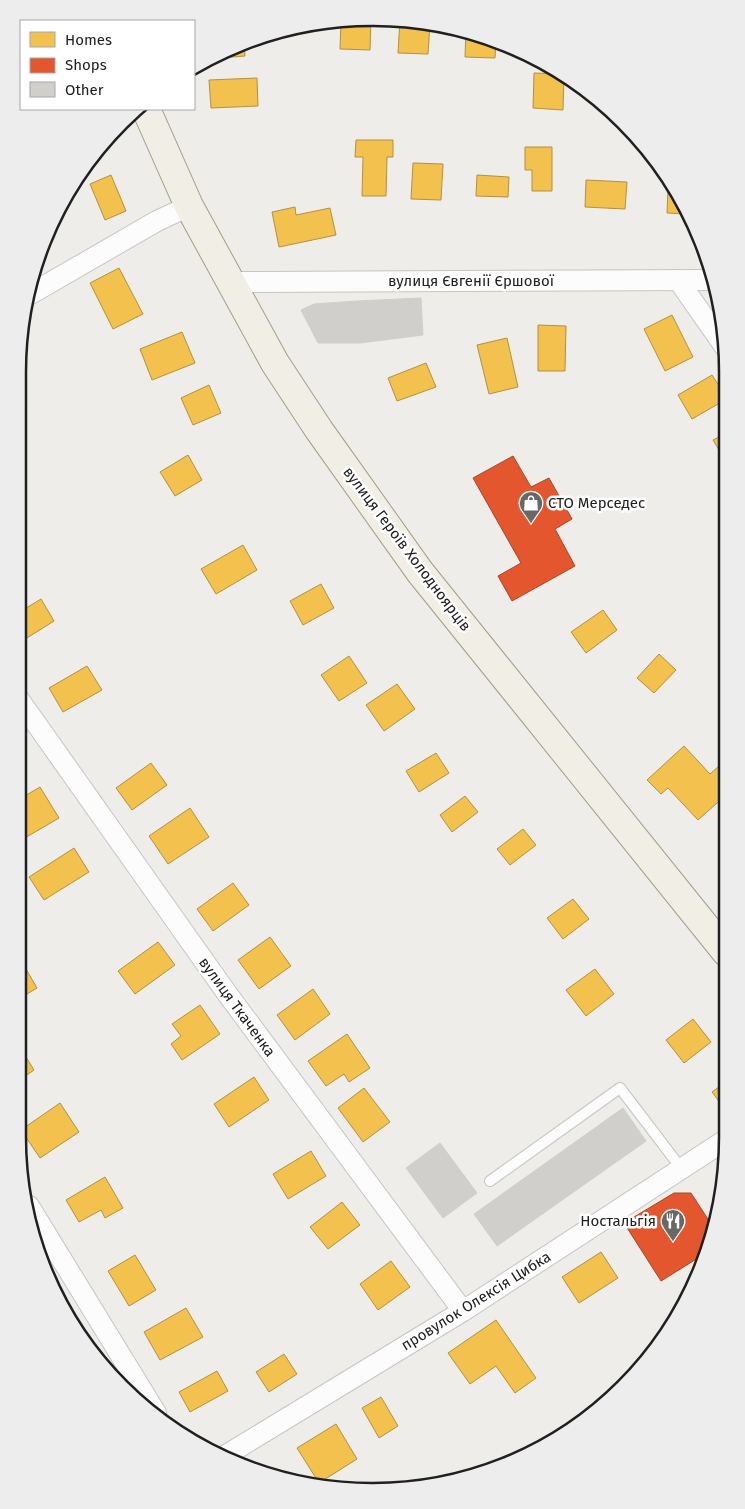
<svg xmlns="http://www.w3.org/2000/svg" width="745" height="1509" font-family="'Fira Sans',sans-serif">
<rect width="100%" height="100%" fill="#eeede9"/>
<path fill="#c5dac0" d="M583,1416L529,1455L519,1458Z"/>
<g fill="#f2c14e" stroke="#b39140">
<path d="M371,19L370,50L340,49L341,20Z"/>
<path d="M400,19L430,24L428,54L398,53Z"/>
<path d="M466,30L496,41L495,58L465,57Z"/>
<path d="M244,43L245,56L209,59Z"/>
<path d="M534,73L561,74L564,76L563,110L533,108Z"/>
<path d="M257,78L258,106L211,108L209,80Z"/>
<path d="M356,140H393V157H387L386,196H362L363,157H355Z"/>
<path d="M525,147H552V191H532V170H525Z"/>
<path d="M413,163L443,164L441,200L411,199Z"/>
<path d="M111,175L126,211L105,220L90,184Z"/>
<path d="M477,175L509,177L508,197L476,196Z"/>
<path d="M586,180L627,182L625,209L585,207Z"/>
<path d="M668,188L673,189L687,214L667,213Z"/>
<path d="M295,207L296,215L330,208L336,235L279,247L272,212Z"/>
<path d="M119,268L143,314L113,329L90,283Z"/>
<path d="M672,315L693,357L665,371L644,329Z"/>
<path d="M538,325L566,326L565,371H538Z"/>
<path d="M182,332L195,363L152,380L140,349Z"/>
<path d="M507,338L518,387L489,394L477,345Z"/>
<path d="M426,363L436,387L397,401L388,378Z"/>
<path d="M712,375L725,395V400L692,419L678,395Z"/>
<path d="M209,385L221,413L193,425L181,398Z"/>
<path d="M725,434V460L713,440Z"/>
<path d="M188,455L202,480L175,496L160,472Z"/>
<path d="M243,545L257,570L216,594L201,569Z"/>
<path d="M321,584L334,608L303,625L290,601Z"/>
<path d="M41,599L54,621L19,643L18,641V613Z"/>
<path d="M603,610L617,630L586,653L571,632Z"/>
<path d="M659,654L676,670L654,693L637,678Z"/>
<path d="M349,656L367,683L339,701L321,675Z"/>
<path d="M87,666L102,690L63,712L49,688Z"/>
<path d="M397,684L415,709L384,731L366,705Z"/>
<path d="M684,746L710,774L718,767L726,775V795L698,820L668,788L661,794L647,780Z"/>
<path d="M436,753L449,773L419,792L406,771Z"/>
<path d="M151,763L167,785L132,810L116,788Z"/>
<path d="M40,787L59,818L23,839L18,830V800Z"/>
<path d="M465,796L478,812L452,832L440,815Z"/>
<path d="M190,808L209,837L168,864L149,836Z"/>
<path d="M523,829L536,845L510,865L497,849Z"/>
<path d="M726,839V852L719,845Z"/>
<path d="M74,848L89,872L44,900L29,877Z"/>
<path d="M233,883L249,905L213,931L197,909Z"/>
<path d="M573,899L589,919L563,939L547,918Z"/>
<path d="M270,937L291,966L259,989L238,960Z"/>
<path d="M158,942L175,965L135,994L118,971Z"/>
<path d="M22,962L37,988L22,997L18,991V965Z"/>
<path d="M595,969L614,994L586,1016L566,990Z"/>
<path d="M313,989L330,1014L295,1040L277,1015Z"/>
<path d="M200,1005L220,1034L182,1060L171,1044L181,1036L172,1024Z"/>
<path d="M693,1019L711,1042L684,1063L666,1040Z"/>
<path d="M347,1034L370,1068L349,1082L344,1074L326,1086L308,1061Z"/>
<path d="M18,1044L34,1070L18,1081Z"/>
<path d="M254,1077L269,1100L229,1127L214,1104Z"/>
<path d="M727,1081V1112L712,1092Z"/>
<path d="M364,1088L390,1122L363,1142L338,1108Z"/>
<path d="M60,1103L79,1132L40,1158L21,1130Z"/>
<path d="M311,1151L326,1176L288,1199L273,1174Z"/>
<path d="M105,1177L123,1208L105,1218L101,1210L79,1222L66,1200Z"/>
<path d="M342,1202L360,1225L328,1249L310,1227Z"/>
<path d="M601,1252L618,1278L579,1303L562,1277Z"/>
<path d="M135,1255L156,1290L129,1306L108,1271Z"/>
<path d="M391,1261L410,1287L378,1310L360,1284Z"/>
<path d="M186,1308L203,1337L160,1360L144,1332Z"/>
<path d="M496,1320L536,1378L515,1393L496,1366L470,1384L448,1353Z"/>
<path d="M284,1354L297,1374L269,1392L256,1372Z"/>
<path d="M217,1371L228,1391L190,1412L179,1392Z"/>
<path d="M381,1397L398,1426L379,1438L362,1408Z"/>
<path d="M336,1424L357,1459L319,1483L297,1448Z"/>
</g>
<g fill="#e4572e" stroke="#a9462a">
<path d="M513,456L531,487L549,478L572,519L555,529L575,566L512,601L498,576L521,563L473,478Z"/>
<path d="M674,1193H691L715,1230L706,1253L661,1281L624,1223Z"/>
</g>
<g fill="#d1cfcc" stroke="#d1cfca">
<path d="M421,298L423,335L360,343L357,301Z"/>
<path d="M357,301L360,343H318L301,310L314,304Z"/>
<path d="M623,1108L646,1141L497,1246L474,1214Z"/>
<path d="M440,1143L477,1193L443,1218L406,1168Z"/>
</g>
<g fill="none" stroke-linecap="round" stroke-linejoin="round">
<g stroke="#c5c5c3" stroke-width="12">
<path id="lane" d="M490,1181L620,1088L681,1168"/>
</g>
<g stroke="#c5c5c3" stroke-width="22">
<g id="street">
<path d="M678,280L725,347"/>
<path d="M231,282L712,280"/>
<path d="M27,296L157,221L189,206"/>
<path d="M18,698L226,992L463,1311"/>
<path d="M29,1206L156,1413"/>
<path d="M223,1457L463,1311L727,1139"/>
</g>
</g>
<g stroke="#a29e87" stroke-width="30">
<path id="primary" d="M146,109L189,206L275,363L319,430L420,572L726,952"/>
</g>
<use href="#lane" stroke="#fcfcfc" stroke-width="10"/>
<use href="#street" stroke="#fcfcfc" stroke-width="20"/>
<use href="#primary" stroke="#f1eee6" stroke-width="28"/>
</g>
<defs>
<g id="shop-pin" transform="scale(1.25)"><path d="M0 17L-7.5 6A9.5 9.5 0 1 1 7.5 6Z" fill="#686866" stroke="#fff"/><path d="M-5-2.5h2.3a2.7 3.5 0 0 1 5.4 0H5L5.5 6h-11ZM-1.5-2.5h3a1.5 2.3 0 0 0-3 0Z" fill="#fff"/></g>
<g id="restaurant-pin" transform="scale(1.25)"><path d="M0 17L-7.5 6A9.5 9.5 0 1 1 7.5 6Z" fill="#686866" stroke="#fff"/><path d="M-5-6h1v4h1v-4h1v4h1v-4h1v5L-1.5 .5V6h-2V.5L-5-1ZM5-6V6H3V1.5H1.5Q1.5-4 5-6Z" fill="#fff"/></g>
</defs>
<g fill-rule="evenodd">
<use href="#shop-pin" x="531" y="503"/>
<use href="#restaurant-pin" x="673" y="1221"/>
</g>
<g text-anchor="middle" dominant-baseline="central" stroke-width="5" stroke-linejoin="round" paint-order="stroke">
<g font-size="15" fill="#202020" stroke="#fff">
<text x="471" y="281">вулиця Євгенії Єршової</text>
<text transform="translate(407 549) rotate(53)">вулиця Героїв Холодноярців</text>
<text transform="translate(237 1007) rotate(54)">вулиця Ткаченка</text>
<text transform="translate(476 1301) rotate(-32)">провулок Олексія Цибка</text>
</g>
<g font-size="15" fill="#202020" stroke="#fff" text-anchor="start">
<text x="548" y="503">СТО Мерседес</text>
<text x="656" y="1221" text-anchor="end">Ностальгія</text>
</g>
</g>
<path d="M0 0H745V1509H0ZM372 26H373A346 346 0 0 1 719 372V1137A346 346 0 0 1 373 1483H372A346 346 0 0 1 26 1137V372A346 346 0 0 1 372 26Z" fill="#ededed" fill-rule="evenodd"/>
<path fill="none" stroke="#202020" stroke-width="2.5" d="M372 26H373A346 346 0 0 1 719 372V1137A346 346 0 0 1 373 1483H372A346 346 0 0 1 26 1137V372A346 346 0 0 1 372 26Z"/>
<rect x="20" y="20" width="175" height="90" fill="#ffffff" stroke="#a6a6a6"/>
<rect x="30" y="32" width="25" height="15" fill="#f2c14e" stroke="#a6a6a6"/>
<text x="65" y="45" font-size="15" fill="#202020">Homes</text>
<rect x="30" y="58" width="25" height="15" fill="#e4572e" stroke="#a6a6a6"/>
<text x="65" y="70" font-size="15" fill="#202020">Shops</text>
<rect x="30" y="82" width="25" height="15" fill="#d1cfcc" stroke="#a6a6a6"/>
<text x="65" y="95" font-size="15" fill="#202020">Other</text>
</svg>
